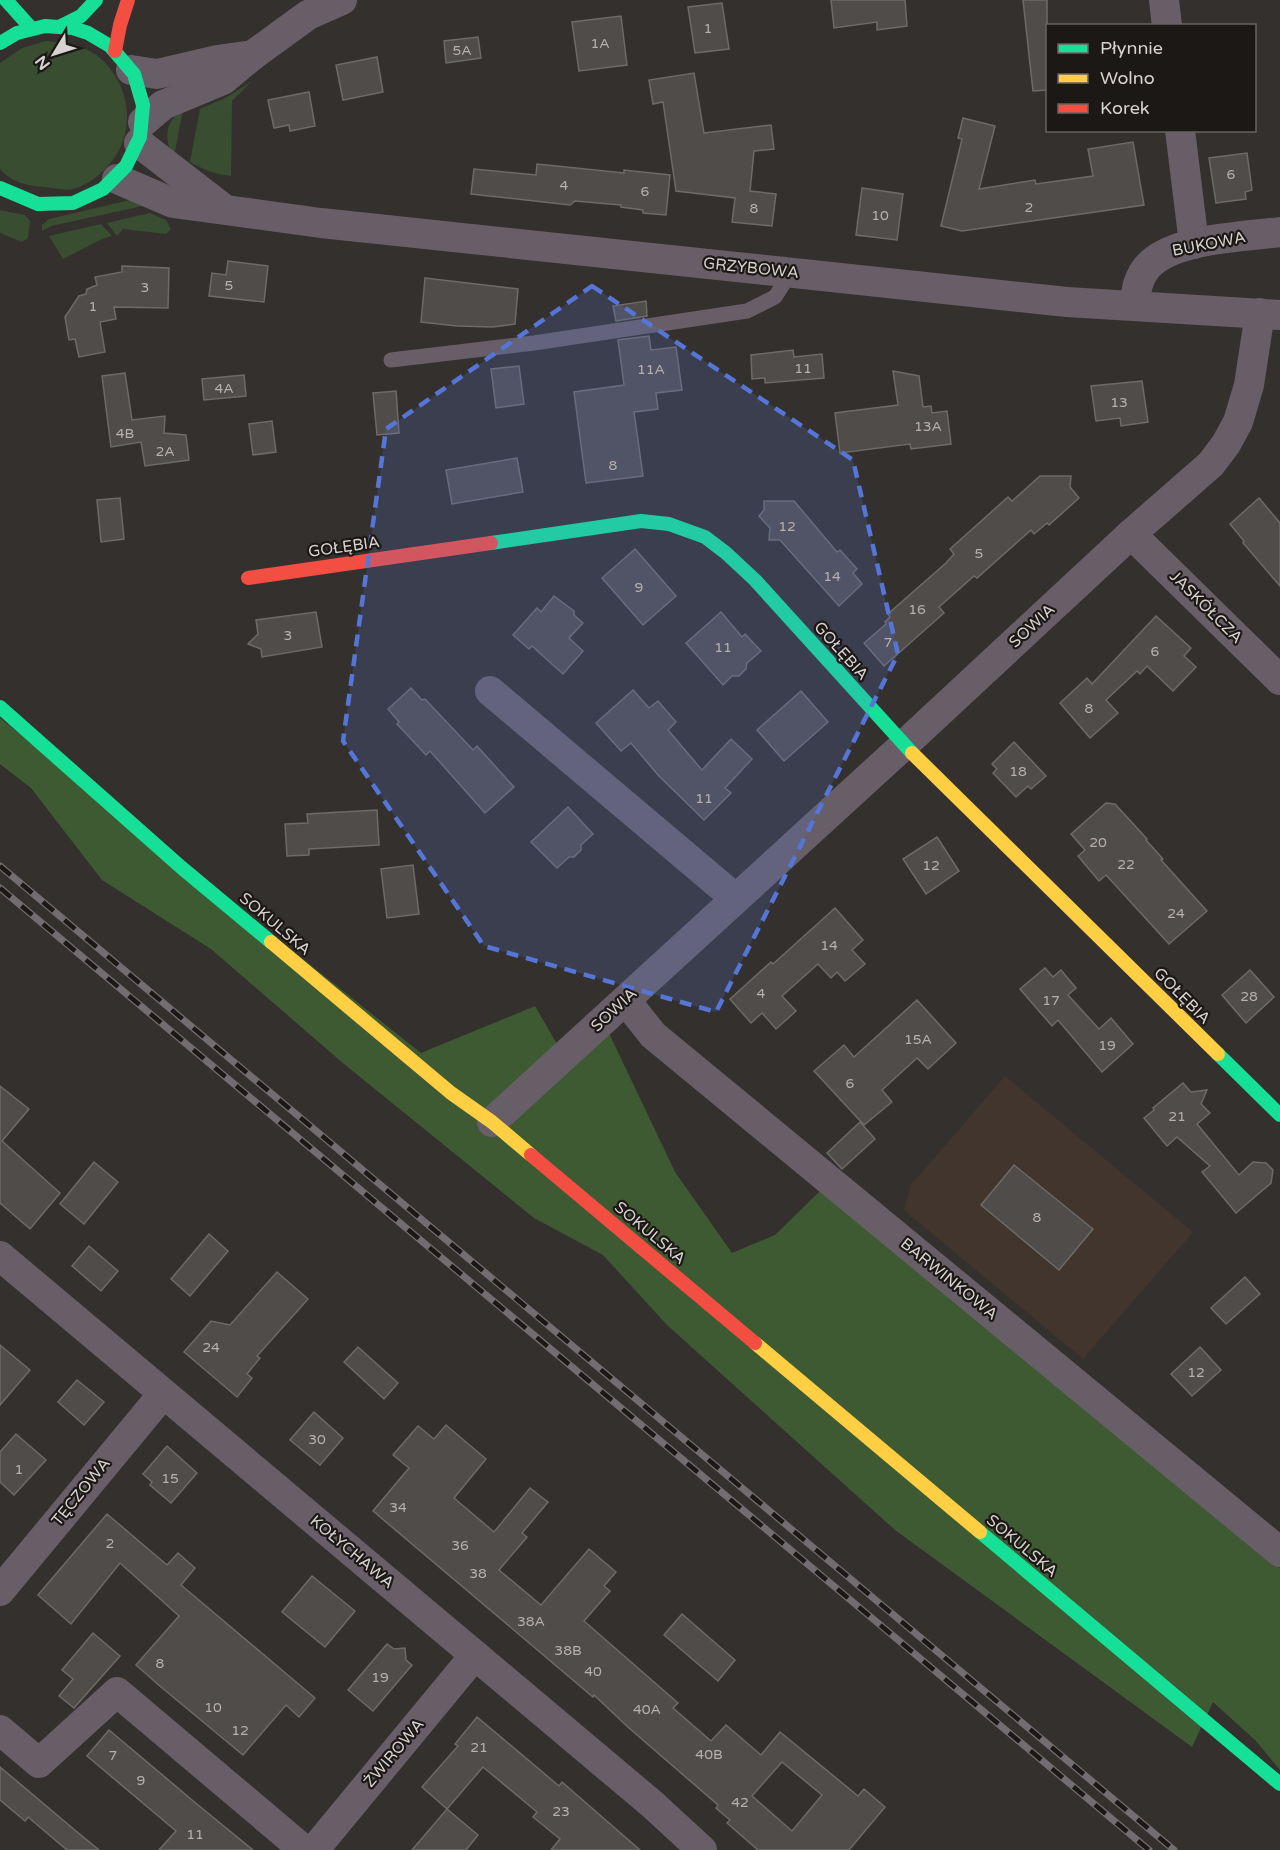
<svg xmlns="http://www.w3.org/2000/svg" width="1280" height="1850" font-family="'Varela Round',sans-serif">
<rect width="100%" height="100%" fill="#34302e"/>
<path fill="#41352e" d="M1005,1076L1193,1232L1083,1359L904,1210L911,1185Z"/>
<g fill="#394d31">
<path d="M46,41C63,43 81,44 95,54C133,82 139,138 104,170C96,178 85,186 73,189C65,191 54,188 45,187C28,186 12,183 0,169V63L22,48Z"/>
<path d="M252,81L232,101L231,176C215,174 204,170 190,162L200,109L227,97Z"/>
<path d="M183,110L174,156C163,139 165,121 183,110Z"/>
<path d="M130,200L147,205L51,226L42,231V225L49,219Z"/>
<path d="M0,210L25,215L30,221L28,238L22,242L0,233Z"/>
<path d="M150,213L166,220L171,229L166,234L123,229L117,236L107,223Z"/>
<path d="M101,224L112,236L102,239L63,259L49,236Z"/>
</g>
<path fill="#3e5a32" d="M0,718L421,1053L535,1006L568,1063L607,1029L675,1172L732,1253L775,1235L820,1191L1280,1568V1770L1256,1741L1213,1702L1192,1747L895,1530L667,1325L603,1255L534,1218L344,1064L211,949L102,880L31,788L0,764Z"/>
<g fill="#4f4c4a" stroke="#6d6a68" stroke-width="1.5" fill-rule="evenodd">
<path d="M831,0H905L907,26L877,30V22L834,28Z"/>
<path d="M1023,0H1047V90L1033,91Z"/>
<path d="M722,3L729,49L695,53L688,7Z"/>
<path d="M621,16L627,65L579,71L572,22Z"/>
<path d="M478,37L481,58L446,63L444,41Z"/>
<path d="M377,57L383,92L343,100L336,65Z"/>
<path d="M694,73L704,133L771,125L774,149L754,151L750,191L776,194L772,226L732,222L735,198L676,191L663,102L653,104L649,80Z"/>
<path d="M309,92L315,126L290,131L289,125L274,128L268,100Z"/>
<path d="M963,118L995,126L979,189L1035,180L1036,184L1093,176L1088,149L1133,142L1144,205L962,231L941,226L962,139L958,138Z"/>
<path d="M1247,153L1252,190L1245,192L1246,199L1216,203L1209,158Z"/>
<path d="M537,164L624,173V170L670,175L666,215L643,213V210L621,207V205L575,201L570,205L471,194L474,169L536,175Z"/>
<path d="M862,188L903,194L897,240L856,235Z"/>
<path d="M228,261L268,266L264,302L209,296L212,273L226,275Z"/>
<path d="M122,266L169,268L168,308L114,307L116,319L100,322L105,352L79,357L75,339L69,340L65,317L79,296L86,294L87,289L97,285L95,277L122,272Z"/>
<path d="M425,278L518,289L515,324L493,327L457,326L421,322Z"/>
<path d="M646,301L647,316L616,321L613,306Z"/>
<path d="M649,336L651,350L676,347L682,390L656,393L658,409L634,412L643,476L586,483L574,392L624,385L618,340Z"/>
<path d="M793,350L794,357L822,354L824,378L765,383V378L752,379L751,355Z"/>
<path d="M519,366L524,404L496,408L491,369Z"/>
<path d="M893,371L919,376L923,407L931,406L932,413L947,411L951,444L911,449L910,444L840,453L835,413L898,405Z"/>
<path d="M125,373L132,420L165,416L164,433L186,435L189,460L145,466L141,442L111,447L102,376Z"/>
<path d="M244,375L246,396L204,400L202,379Z"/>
<path d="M1142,381L1148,422L1121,426L1120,418L1096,421L1091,386Z"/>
<path d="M396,391L399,433L377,435L373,393Z"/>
<path d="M272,421L276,452L253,455L249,424Z"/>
<path d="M517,458L523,492L452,504L446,470Z"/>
<path d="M1040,476H1071L1070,487L1079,498L1049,525L1047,523L1034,534L1031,530L977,578L974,576L939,607L944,613L884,666L864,643L886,624L885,622L890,617L888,614L946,563L954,554L950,549L1008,497L1012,501Z"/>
<path d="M120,498L124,539L101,542L97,500Z"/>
<path d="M1259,498L1280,523V586L1243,543L1244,541L1230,524Z"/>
<path d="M764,501H794L837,552L840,550L857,569L853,573L862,584L839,606L780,540H769L770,528L759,516L764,510Z"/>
<path d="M635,549L676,596L643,625L602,578Z"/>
<path d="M554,596L574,611V615L583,623L569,638L583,651L563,674L532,646L529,649L513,635L537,608L541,612Z"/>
<path d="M316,612L322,647L262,657L261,649L248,644L258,634L256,620Z"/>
<path d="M721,612L742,637L745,634L761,651L747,663L746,669L739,676H732L723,685L686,643Z"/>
<path d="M1156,616L1191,648L1184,656L1196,667L1173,691L1147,666L1140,674L1137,671L1106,700L1118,713L1090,738L1060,703L1087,678L1092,684Z"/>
<path d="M411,688L422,700L425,699L473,750L477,746L514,787L485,813L430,751L426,755L397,724L399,722L388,709Z"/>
<path d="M633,690L649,708L658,701L676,722L668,730L702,770L731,739L752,759L725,788L731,793L704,820L658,775L631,743L621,751L596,723Z"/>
<path d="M801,691L828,722L784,761L757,730Z"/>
<path d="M1014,742L1046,776L1031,789L1028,786L1016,797L993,773L997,769L992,764Z"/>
<path d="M1106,803L1115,804L1147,839L1146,840L1163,859L1161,860L1207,911L1169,944L1106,875L1099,881L1078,856L1085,850L1071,834Z"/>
<path d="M568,807L593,834L581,845V850L574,857H569L557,868L531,842Z"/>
<path d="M377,810L379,845L309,849V855L287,856L285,824L308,823L307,814Z"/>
<path d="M937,837L959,871L926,894L903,859Z"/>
<path d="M413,865L419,914L387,918L381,869Z"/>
<path d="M835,908L863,940L852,950L865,964L845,981L837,972L831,978L818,964L782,996L796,1011L776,1029L762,1013L751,1023L730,999L771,962L773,964Z"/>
<path d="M1045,968L1053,977L1061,970L1076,988L1068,995L1099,1029L1111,1018L1133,1044L1102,1072L1058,1020L1052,1026L1020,989Z"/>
<path d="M1250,970L1274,997L1246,1023L1222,995Z"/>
<path d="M917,1000L956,1043L928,1069L917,1058L882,1090L892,1102L864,1125L814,1071L844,1045L854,1057Z"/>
<path d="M1183,1083L1191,1092L1207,1090L1201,1104L1210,1113L1197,1124L1239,1175L1253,1162L1266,1163L1273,1170L1271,1183L1236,1213L1202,1172L1210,1166L1177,1137L1167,1146L1144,1118L1154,1110L1153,1108Z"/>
<path d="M0,1086L29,1109L2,1141L60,1193L30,1229L0,1203Z"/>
<path d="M860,1122L875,1139L842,1169L827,1153Z"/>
<path d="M94,1162L118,1182L84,1224L60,1204Z"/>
<path d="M1014,1165L1093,1229L1059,1270L981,1205Z"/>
<path d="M209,1234L228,1251L190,1296L171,1279Z"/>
<path d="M89,1246L118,1271L101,1291L72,1266Z"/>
<path d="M277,1272L308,1299L257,1356L260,1358L247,1374L252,1378L237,1397L184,1352L211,1321L230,1325Z"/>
<path d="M1245,1277L1260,1294L1226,1324L1211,1308Z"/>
<path d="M0,1345L30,1370L0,1405Z"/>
<path d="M358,1347L398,1383L384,1399L344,1362Z"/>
<path d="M1200,1347L1221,1370L1192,1396L1171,1374Z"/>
<path d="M77,1380L104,1402L84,1425L58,1402Z"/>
<path d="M314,1412L343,1438L320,1465L290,1440Z"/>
<path d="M446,1425L486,1459L454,1498L494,1532L530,1488L548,1502L522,1533L527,1537L499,1570L541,1605L589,1549L616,1572L604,1586L610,1591L584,1621L678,1703L673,1708L711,1741L726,1725L761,1755L780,1732L858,1796L864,1789L885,1807L849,1850H758L727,1823L730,1820L716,1808L718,1805L629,1728L594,1695L593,1697L373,1511L409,1468L393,1455L418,1426L434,1439ZM782,1762L822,1795L792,1831L752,1796Z"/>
<path d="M16,1434L46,1460L14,1495L0,1482V1452Z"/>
<path d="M167,1446L197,1473L171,1503L150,1485L152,1482L143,1474Z"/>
<path d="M107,1514L167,1565L178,1553L195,1568L181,1585L315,1698L299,1717L286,1705L243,1755L161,1687L136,1665L179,1616L120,1563L71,1624L38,1595Z"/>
<path d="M312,1576L355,1611L325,1647L282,1612Z"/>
<path d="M682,1614L735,1660L718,1681L664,1635Z"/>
<path d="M93,1633L120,1656L74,1708L59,1696L73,1679L62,1670Z"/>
<path d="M387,1644L394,1649L405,1648L406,1660L412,1665L373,1711L348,1690Z"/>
<path d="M477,1717L559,1786L562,1782L640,1850H551L560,1839L533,1817L537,1812L483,1767L447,1809L422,1787L458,1746L455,1744Z"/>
<path d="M109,1730L198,1805L253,1850H159L176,1831L87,1756Z"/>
<path d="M0,1767L76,1831L99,1850H67L28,1817L25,1821L0,1800Z"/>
<path d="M447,1809L478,1835L466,1850H412Z"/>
</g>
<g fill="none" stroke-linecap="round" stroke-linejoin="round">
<path stroke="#685e67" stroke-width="15" d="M391,360L534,343L747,311L775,297L791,272"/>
<g stroke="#685e67" stroke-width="30">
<path d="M1164,0L1167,26"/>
<path d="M131,70L157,74L217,60L253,55"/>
<path d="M143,122L163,105L223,80L253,55L308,15L342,0"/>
<path d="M1180,130L1194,244"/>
<path d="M139,143L223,208"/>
<path d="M117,179L173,203L321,223L1067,302L1280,315"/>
<path d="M1135,305C1136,292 1137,281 1145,270C1167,238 1243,237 1280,232"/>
<path d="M1131,534L1280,680"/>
<path d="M490,691L735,898"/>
<path d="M628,998L634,1011L653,1035L1280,1552"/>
<path d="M492,1122L904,745L1131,534L1211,464L1226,444L1238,422L1249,385L1260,313"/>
<path d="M0,1256L652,1804L702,1850"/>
<path d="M0,1591L163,1394"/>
<path d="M0,1730L39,1763L117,1692L304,1850"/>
<path d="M314,1850L475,1655"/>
</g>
<g stroke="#16e098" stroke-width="14">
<path d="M6,0L31,28"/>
<path d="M61,26L81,16L96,0"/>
<path d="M0,43L17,33L45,26L73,28L88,33L110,46L134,74L143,105L140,137L126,166L103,189L73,203L38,204L0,188"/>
<path d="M491,543L641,521L669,524L705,537L726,553L755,580L912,753"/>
<path d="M0,707L182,868L271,942"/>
<path d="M1218,1054L1280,1115"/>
<path d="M980,1532L1280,1784"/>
</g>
<g stroke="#ffcf43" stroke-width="14">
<path d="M912,753L1218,1054"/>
<path d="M271,942L451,1093L492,1122L531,1155"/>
<path d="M755,1343L980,1532"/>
</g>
<g stroke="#f24e42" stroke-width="14">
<path d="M115,51L120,25L128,0"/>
<path d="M248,578L491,543"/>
<path d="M531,1155L755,1343"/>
</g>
<g stroke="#736c71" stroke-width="7">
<g id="rail">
<path d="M0,866L1174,1850"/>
<path d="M0,888L1149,1850"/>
</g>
</g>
<use href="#rail" stroke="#1c1816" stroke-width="4.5" stroke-dasharray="14" stroke-linecap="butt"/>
</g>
<path fill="#5576d6" fill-opacity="0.2" stroke="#5576d6" stroke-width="4.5" stroke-dasharray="12 8" stroke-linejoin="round" d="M592,286L853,460L898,654L716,1012L484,946L343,741L386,429Z"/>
<g text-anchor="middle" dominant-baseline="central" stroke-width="4.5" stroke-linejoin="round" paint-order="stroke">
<g font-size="14" fill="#b6b1ae">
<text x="708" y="28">1</text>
<text x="600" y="43">1A</text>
<text x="462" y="50">5A</text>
<text x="1231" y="174">6</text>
<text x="564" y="185">4</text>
<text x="645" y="191">6</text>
<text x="1029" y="207">2</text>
<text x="754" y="208">8</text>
<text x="880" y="215">10</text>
<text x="229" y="285">5</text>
<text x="145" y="287">3</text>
<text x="93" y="306">1</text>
<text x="803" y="368">11</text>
<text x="651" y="369">11A</text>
<text x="224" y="388">4A</text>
<text x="1119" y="402">13</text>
<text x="928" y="426">13A</text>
<text x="125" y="433">4B</text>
<text x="165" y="451">2A</text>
<text x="613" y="465">8</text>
<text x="787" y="526">12</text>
<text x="979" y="553">5</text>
<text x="832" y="576">14</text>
<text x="639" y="587">9</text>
<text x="917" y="609">16</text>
<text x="288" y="635">3</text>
<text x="888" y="642">7</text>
<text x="723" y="647">11</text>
<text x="1155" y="651">6</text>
<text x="1089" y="708">8</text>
<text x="1018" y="771">18</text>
<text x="704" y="798">11</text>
<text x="1098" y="842">20</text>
<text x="1126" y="864">22</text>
<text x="931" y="865">12</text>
<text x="1176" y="913">24</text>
<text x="829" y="945">14</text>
<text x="761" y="993">4</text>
<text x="1249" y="996">28</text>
<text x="1051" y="1000">17</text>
<text x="918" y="1039">15A</text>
<text x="1107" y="1045">19</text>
<text x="850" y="1083">6</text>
<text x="1177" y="1116">21</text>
<text x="1037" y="1217">8</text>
<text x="211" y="1347">24</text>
<text x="1196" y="1372">12</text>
<text x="317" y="1439">30</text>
<text x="19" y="1469">1</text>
<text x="170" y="1478">15</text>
<text x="398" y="1507">34</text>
<text x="110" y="1543">2</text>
<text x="460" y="1545">36</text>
<text x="478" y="1573">38</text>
<text x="531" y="1621">38A</text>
<text x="568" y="1650">38B</text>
<text x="160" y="1663">8</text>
<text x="593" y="1671">40</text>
<text x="380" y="1677">19</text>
<text x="213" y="1707">10</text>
<text x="647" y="1709">40A</text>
<text x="240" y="1730">12</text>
<text x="479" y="1747">21</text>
<text x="709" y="1754">40B</text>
<text x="113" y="1755">7</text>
<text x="141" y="1780">9</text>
<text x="740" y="1802">42</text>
<text x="561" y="1811">23</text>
<text x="195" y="1834">11</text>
</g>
<g font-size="16" fill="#d8d3d0" stroke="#1c1816">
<text transform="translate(1209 244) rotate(-11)">BUKOWA</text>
<text transform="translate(751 268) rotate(6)">GRZYBOWA</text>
<text transform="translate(344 547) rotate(-8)">GOŁĘBIA</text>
<text transform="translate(1206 607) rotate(45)">JASKÓŁCZA</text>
<text transform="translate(1032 626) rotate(-43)">SOWIA</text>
<text transform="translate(841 651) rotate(48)">GOŁĘBIA</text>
<text transform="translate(275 924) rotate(40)">SOKULSKA</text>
<text transform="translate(1182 996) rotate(45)">GOŁĘBIA</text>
<text transform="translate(614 1010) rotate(-43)">SOWIA</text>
<text transform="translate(650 1233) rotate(40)">SOKULSKA</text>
<text transform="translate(949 1279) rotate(39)">BARWINKOWA</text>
<text transform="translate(81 1492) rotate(-51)">TĘCZOWA</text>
<text transform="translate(1022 1546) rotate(40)">SOKULSKA</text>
<text transform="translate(352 1552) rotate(40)">KOŁYCHAWA</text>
<text transform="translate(394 1753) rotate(-50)">ŻWIROWA</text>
</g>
</g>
<rect x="1046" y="24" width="210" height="108" fill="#1c1816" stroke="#676360" stroke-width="1.5"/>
<rect x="1058" y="44" width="30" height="9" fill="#16e098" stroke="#676360" stroke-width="1.5"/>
<text x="1100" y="54" font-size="18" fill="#d8d3d0">Płynnie</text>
<rect x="1058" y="74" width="30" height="9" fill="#ffcf43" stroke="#676360" stroke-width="1.5"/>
<text x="1100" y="84" font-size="18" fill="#d8d3d0">Wolno</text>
<rect x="1058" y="104" width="30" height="9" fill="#f24e42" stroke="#676360" stroke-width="1.5"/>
<text x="1100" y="114" font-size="18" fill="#d8d3d0">Korek</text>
<g transform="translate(54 54) rotate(232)" stroke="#1c1816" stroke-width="4.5" paint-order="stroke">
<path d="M0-4.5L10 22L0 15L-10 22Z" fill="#d8d3d0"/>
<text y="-9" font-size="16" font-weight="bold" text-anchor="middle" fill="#d8d3d0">N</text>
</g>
</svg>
